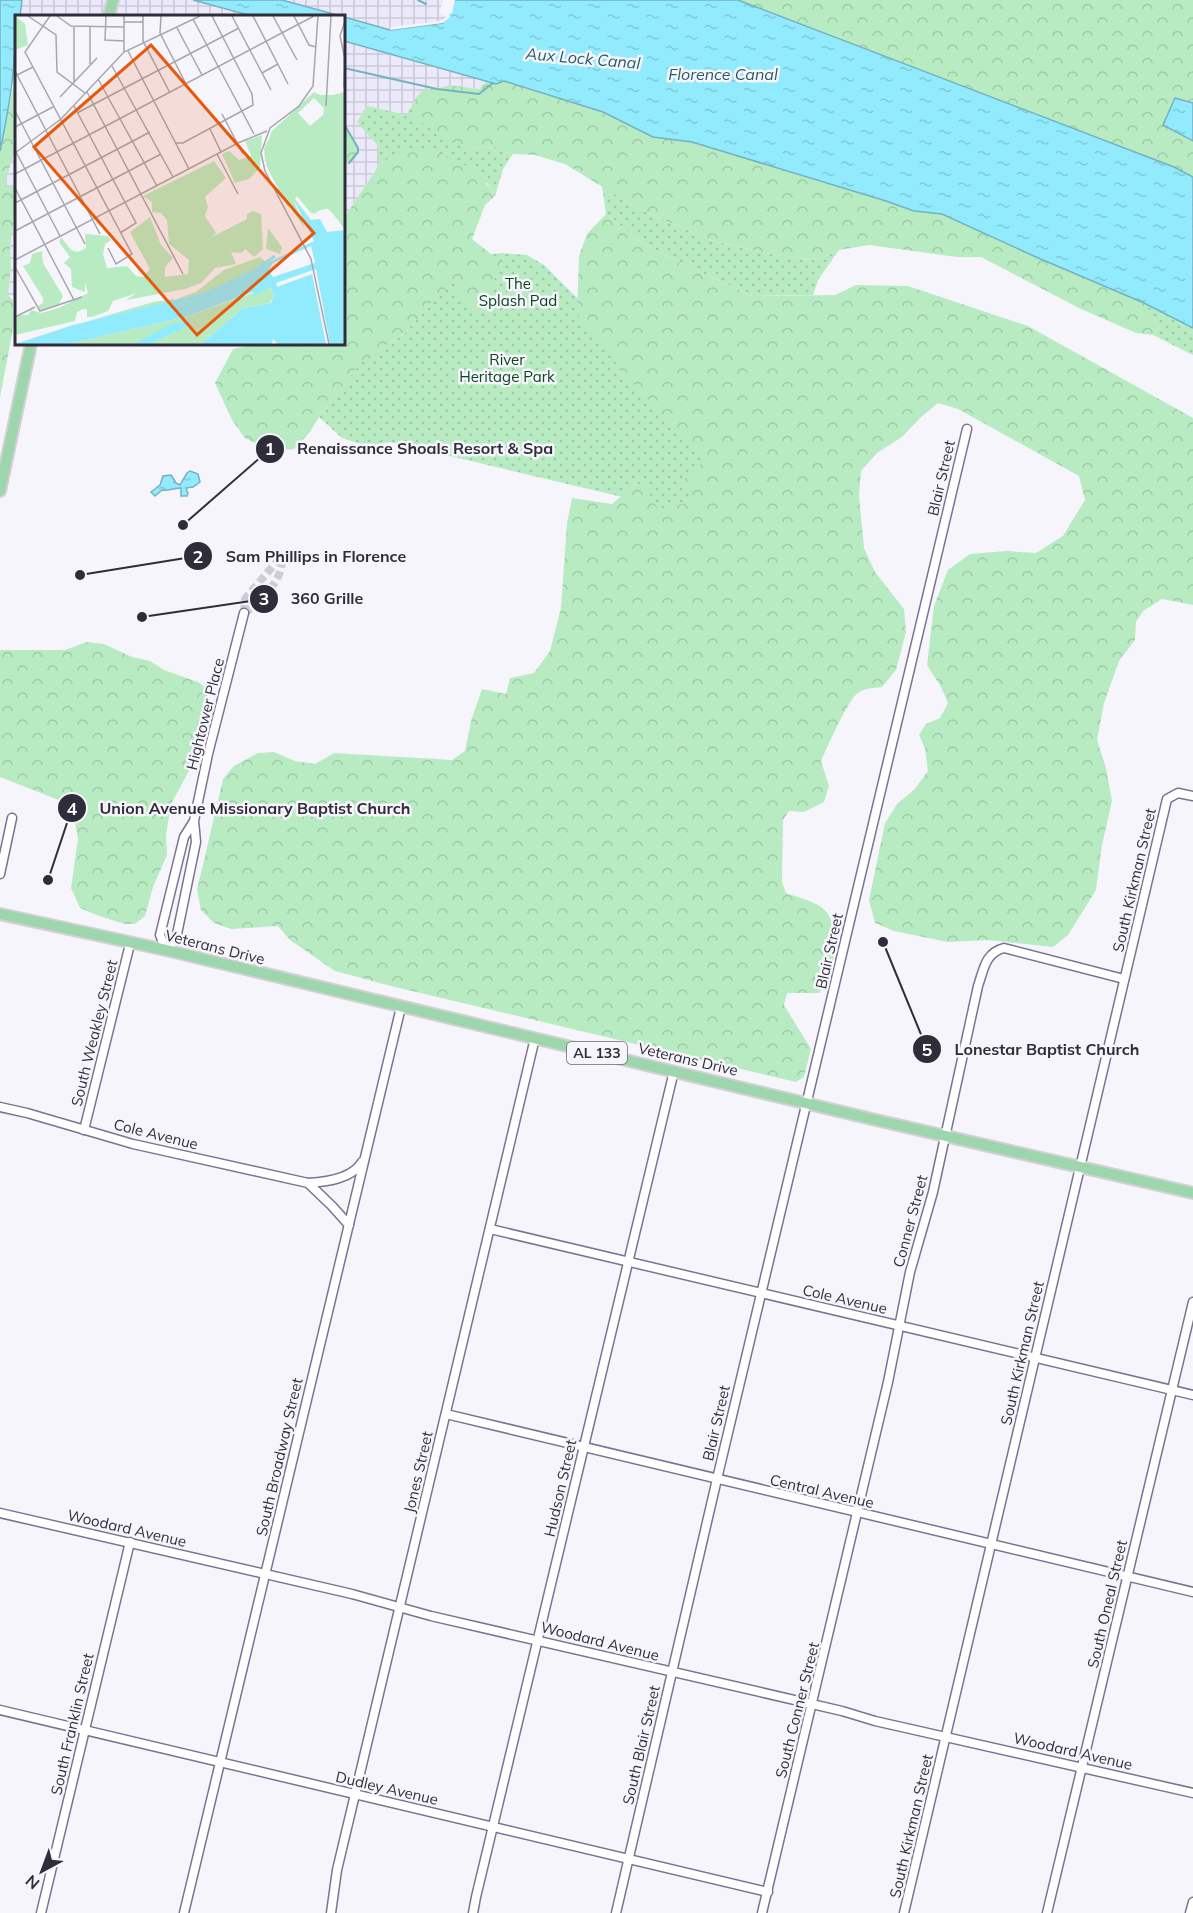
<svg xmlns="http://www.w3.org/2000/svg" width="1193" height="1913" font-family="Mulish,sans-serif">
<defs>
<pattern id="industrial-grid" width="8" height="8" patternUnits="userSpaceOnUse" patternTransform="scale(1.5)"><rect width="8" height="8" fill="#ece9fa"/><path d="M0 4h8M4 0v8" fill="none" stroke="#cbc8d7"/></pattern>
<pattern id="grass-dots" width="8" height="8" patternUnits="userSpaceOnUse" patternTransform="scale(1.5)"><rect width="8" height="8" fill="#b8ebc2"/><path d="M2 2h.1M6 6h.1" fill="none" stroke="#9ecaa7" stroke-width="1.8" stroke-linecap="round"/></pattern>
<pattern id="forest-crowns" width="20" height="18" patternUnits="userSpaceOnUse" patternTransform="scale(1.5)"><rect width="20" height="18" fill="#b8ebc2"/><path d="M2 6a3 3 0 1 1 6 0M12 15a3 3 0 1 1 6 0" fill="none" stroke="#9ecaa7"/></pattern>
<pattern id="water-ripples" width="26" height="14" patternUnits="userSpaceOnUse" patternTransform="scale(1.5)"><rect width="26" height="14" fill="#91ebfc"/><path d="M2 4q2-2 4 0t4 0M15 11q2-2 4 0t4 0" fill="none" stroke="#7dcad9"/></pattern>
</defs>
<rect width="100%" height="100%" fill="#f6f5fc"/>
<g fill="url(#industrial-grid)">
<path d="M18,0H193L252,16H16V296L0,295V151L13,88L8,60Z"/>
<path d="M282,0H446L448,14L443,23L390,30Z"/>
<path d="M344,41L488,82L482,85L480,89L449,85L437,89H424L418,95L379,165L344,218Z"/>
</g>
<g fill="url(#grass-dots)">
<path d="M367,106L406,115L411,107L415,117L470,148L497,147L513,154L503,169L495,196L487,183L390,158L379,165L378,146L357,122Z"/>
<path d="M602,186L637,208L710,240L771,254L817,260L839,250L818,280L813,295L753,296L682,264L641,242L606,214Z"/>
<path d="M502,253L527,255L544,265L589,310L718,455L705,559L648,503L390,442L367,446L342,438L319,417L363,360L405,333L436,298L455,258Z"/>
<path d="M1144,303L1193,328V355L1153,335L1159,327Z"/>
</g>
<g fill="url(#forest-crowns)">
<path d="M738,0H1193V103L1175,98L1163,125L1193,141V177L1174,167Z"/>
<path d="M504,81L603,112L653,137L692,142L886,201L914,211L942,214L1036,257L1144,303L1159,327L1153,335L1136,333L1081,309L981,257H957L869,245L839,250L817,260L771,254L710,240L637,208L565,164L535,155L513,154L496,147L470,148L439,136L415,117L411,107L418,95L424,89H437L449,85L480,89L482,85L488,82L496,84Z"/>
<path d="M16,83V146L4,187L16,184V209L10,246L11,267L8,295L13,300V329L0,397V151L13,88Z"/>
<path d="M344,124L358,148C358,156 350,163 344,165Z"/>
<path d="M414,148C447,153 478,166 495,196L485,205L472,239L501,262L485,305L476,315L455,296L456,280L436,298L405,333L363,360L319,417L310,432L294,449L270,451L245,438L232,420L215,383L233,349L256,344H344V218L379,165L390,158Z"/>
<path d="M606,214L641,242L682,264L753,296L835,295L856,285L908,286L1028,326L1193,418V605L1162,599L1143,611L1136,622L1135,640L1119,661L1104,703L1097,740L1106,768L1112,801L1102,845L1096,890L1068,935L1053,947L987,940L948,942L894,931L875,923L869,900L885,823L898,803L914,790L928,771L925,748L919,735L926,724L940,718L948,703L941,687L927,665L934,606L948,570L970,554L1006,551L1036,553L1063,536L1085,500L1079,476L958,409L938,403L920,418L902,437L877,453L861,471L859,495L864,548L875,572L904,609L906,632L896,670L882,687C874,688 865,688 858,693C849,698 826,749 821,761L829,786L824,802L804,812L789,811L783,820L782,882L786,893C797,897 811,900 821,907C844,923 835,975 819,993H787L784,1005L811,1049L804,1077L796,1082L391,986L335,971L290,940L278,926L231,929L214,923L201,910L197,890L223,779L234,766L258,753L274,752L295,761L315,764L334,753L452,760L465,751L471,721L482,689L506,694L510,678L534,673L550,651L561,608L567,523L572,498L612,504L633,485L643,483L658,509L692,502L683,481L706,459L630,381L577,313L579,256L587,234Z"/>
<path d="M87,642L104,644L132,657L150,661L164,670L198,682L206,688L208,700L190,769L171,804L166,835L167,855L153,887L145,916L135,924H125L99,916L80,908L71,888L78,839L74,817L64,802L0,777V650H65Z"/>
</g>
<g fill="url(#water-ripples)" stroke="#74b2c2" stroke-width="1.5">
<path d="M0,0H22L20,16H16C16,65 10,104 0,151Z"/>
<path d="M193,0H282L341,16H252Z"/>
<path d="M446,0H738L1174,167L1193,177V328L1144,303L1036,257L942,214L914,211L886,201L692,142L653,137L603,112L504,81L496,84L344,41V17L390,30L443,23L448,14Z"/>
<path d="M1175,98L1193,103V141L1163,125Z"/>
<path d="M190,471L198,474L200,482L193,487L186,488L188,493L187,496H181V488C174,488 168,491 162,490L155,496L151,492L160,485L163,476L171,475L175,481L174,482L180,485L187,473Z"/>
</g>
<path fill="#f6f5fc" d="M443,0H455L452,13L449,14L450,17L443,23L390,30L391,27L441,21L446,17L439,12Z"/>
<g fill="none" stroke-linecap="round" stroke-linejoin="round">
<g stroke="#74b2c2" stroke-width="2">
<path d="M418,0L426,4"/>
<path d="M344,68L437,89L479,94L493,83"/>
<path d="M344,124L358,148V152L349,163"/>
</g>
<g stroke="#cecdd5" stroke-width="8" stroke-dasharray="8 4" stroke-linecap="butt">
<path d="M244,613C258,604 274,588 280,572C282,566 282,559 284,553"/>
<path d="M244,613L245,599L284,553"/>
</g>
<g stroke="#7b7392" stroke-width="11">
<g id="minor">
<path d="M194,821L184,837L160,935L166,950L176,939L196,842L194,821L208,754L244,613"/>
<path d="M0,874L12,818"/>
<path d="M0,1107L27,1113L133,1144L308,1183L332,1206L349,1225"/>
<path d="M84,1130L130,944"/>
<path d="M308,1183C326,1182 352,1179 362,1162"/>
<path d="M490,1229L1193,1395"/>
<path d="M446,1414L1193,1592"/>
<path d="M0,1513L352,1594L431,1616L842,1711L875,1721L1193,1793"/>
<path d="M0,1710L768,1892"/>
<path d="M41,1913L130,1542"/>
<path d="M184,1913L401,1007"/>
<path d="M331,1913L337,1870L535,1038"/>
<path d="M473,1913L476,1897L674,1071"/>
<path d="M616,1913L717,1479L967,429"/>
<path d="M762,1913L888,1382L910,1272L933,1192L978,986C984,969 985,953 1004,948L1124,979"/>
<path d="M904,1913L1167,799L1178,793L1193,796"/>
<path d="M1047,1913L1193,1302"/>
<path d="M1190,1913L1193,1902"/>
</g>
</g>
<g stroke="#d1d1d4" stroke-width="14">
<g id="major">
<path d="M109,16L113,0"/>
<path d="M0,491L31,344"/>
<path d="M0,914L166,950L876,1120L1193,1193"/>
</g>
</g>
<use href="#minor" stroke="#fff" stroke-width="8"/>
<use href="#major" stroke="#9dd6ac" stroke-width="10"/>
</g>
<g text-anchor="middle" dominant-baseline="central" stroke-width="5" stroke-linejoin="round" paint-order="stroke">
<rect fill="#f6f5fc" stroke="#6b6974" stroke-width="1.5" x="567" y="1042" width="60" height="22" rx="4.5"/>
<g font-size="14" font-weight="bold" fill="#302d3a">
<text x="597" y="1053">AL 133</text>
</g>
<g font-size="15" fill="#0d4621" stroke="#f6f5fc">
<text x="518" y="283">The<tspan x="518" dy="17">Splash Pad</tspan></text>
<text x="507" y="359">River<tspan x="507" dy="17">Heritage Park</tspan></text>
</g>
<g font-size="15" fill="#302d3a" stroke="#f6f5fc">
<text transform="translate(941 478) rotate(-77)">Blair Street</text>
<text transform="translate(205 714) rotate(-76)">Hightower Place</text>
<text transform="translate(1134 880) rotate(-77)">South Kirkman Street</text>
<text transform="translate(215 947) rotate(14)">Veterans Drive</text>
<text transform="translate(829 951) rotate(-77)">Blair Street</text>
<text transform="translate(94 1033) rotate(-76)">South Weakley Street</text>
<text transform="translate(688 1059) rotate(13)">Veterans Drive</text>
<text transform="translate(156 1134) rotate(14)">Cole Avenue</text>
<text transform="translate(910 1221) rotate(-75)">Conner Street</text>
<text transform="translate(845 1299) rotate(13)">Cole Avenue</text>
<text transform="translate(1022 1353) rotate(-77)">South Kirkman Street</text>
<text transform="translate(716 1423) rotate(-77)">Blair Street</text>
<text transform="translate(279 1457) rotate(-77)">South Broadway Street</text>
<text transform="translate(418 1472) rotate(-77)">Jones Street</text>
<text transform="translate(560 1488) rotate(-77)">Hudson Street</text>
<text transform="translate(822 1491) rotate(13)">Central Avenue</text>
<text transform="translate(127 1528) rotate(13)">Woodard Avenue</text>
<text transform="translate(1107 1604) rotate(-77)">South Oneal Street</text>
<text transform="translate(600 1641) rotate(14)">Woodard Avenue</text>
<text transform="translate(797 1710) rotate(-76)">South Conner Street</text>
<text transform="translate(72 1724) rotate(-77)">South Franklin Street</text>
<text transform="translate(641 1745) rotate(-77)">South Blair Street</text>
<text transform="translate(1073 1751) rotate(13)">Woodard Avenue</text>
<text transform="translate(387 1788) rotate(13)">Dudley Avenue</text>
<text transform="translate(911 1826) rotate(-77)">South Kirkman Street</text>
</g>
<g font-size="16" font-style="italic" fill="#285b64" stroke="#f6f5fc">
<text transform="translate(583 58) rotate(5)">Aux Lock Canal</text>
<text x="723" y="74">Florence Canal</text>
</g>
</g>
<g transform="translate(15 15)">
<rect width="330" height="330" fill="#f6f5fc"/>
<path d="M299,77L305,80H330V215L314,193L296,198L282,181L272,191L251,150L256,117ZM299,83L309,93L308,100L295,111L283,98ZM232,204L233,232L226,238L190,235L185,222L193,224ZM158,284L161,286L73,306L138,287Z" fill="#b8ebc2" fill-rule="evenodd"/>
<path d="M0,1L10,9L13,30L0,35ZM330,77V107L315,90L318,80ZM313,116L294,134L290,157L283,162L293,189L282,181L280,184L295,203L279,186L290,214L263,174V158L250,146L249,133L256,120L255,139L259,146L278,125L297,117ZM247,120L245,153L234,164L220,168L207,139L214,136L224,145L236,141L230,126ZM330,136V178L321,179L318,169L329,158L326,156L321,165L314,164L323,159L320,146ZM199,146L211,163L190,182L193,192L190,201L201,218L189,228L191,233L216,237L221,249L200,253L186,268L170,274L111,285L122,278L98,286L93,296L77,302H72V294H68L62,297L60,306L0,320V303L4,300H13L16,295L26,298L44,293L73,278L70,268V277L57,272L56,254L49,248L55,242L44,227L46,222L56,235L63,237L71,233L70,219L93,221L96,225L90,229L88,239L92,253L112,251L121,261L128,262L135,254L115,217L135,202L146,230L158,243L150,252V262L173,259L174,245L154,229L152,205L146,198L137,197V187L128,181ZM330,182V201L324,205L310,191L299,199L292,193ZM238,196L246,199L248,234L239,242L226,230L231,229L232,199ZM253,213L267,232L265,239L251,234ZM27,236L28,248L48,281L44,289L25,295L23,291L28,288V283L8,251L15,248L17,239ZM245,242L250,246L243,253L189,278L158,285L181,277L209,255ZM255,272L259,280L255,288L228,293L186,329H135L175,309L119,329H54L170,302Z" fill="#b8ebc2"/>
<path d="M295,133L306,144L297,155L291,145ZM311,148L323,159L322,160L313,164L302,159Z" fill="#b8ebc2"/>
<path d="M279,185L296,205L305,204L312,217L330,215V329H315L301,254L261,268L262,272L297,259L311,329H263L258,324L257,329H186L228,293L256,288L259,280L255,272L240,281L238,277L170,302L54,329H0L58,310L188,278L299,226ZM296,231L300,248L258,262L254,255L258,248ZM174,305L176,309L135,329H119L153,310Z" fill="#91ebfc" fill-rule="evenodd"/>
<path fill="none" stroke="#91ebfc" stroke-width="3" d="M244,252L260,241"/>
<path fill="none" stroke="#a7a5ae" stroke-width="1.5" d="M13,1L41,20L42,57L70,78M35,1L10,37L117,239L101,249L93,233M42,1L56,11L109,12M91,1L90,25L109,26M128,1V26L155,78M146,1L145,18L171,69M217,1L256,75M238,1L273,69M258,1L282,45M279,1L294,30L301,32M303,1L298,71L284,91L255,113L246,138L250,156L296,244L314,329M178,4L239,119M330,6L325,21L330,44M109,7H128M75,11V49M162,13L187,60M113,36L174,154M109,37V1M97,51L158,162M0,56L85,219M247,58L263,49M0,61L18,52M83,64L142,171M59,68V11M329,72L330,47M72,77L168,259M45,82L82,43M59,91L121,208L105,218M311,91L316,1M0,96L70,229M62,98L224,13M207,99L228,139M0,112L38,92M195,114L206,137M160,128H168L238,90L237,79L197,1M0,135L45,221M0,138L46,104L109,37L185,1M202,139L223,179M0,159L299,1M0,173L59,285M0,188L135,117M0,216L146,139M0,245L223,128L252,116M0,252L25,296L67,282M0,302L20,292"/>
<path fill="#e8590c" fill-opacity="0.15" stroke="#e8590c" stroke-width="3" d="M136,30L299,218L182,320L19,132Z"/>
<rect width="330" height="330" fill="none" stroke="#302d3a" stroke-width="3"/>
</g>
<path fill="none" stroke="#302d3a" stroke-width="2" d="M183 525L270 449M80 575L198 556M142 617L264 599M48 880L72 808M883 942L927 1049"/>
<g fill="#302d3a" stroke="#f6f5fc" stroke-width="2">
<circle cx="183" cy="525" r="6"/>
<circle cx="80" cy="575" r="6"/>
<circle cx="142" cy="617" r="6"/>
<circle cx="48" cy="880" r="6"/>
<circle cx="883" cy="942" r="6"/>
<circle cx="270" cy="449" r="15"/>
<circle cx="198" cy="556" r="15"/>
<circle cx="264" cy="599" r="15"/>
<circle cx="72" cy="808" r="15"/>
<circle cx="927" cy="1049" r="15"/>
</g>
<g font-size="18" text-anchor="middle" font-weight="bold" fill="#fff">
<text x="270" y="455">1</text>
<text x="198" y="563">2</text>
<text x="264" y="605">3</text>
<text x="72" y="815">4</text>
<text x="927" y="1056">5</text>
</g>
<g font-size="16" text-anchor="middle" font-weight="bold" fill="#302d3a" stroke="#f6f5fc" stroke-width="5" stroke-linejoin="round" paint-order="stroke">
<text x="425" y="454">Renaissance Shoals Resort &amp; Spa</text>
<text x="316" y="562">Sam Phillips in Florence</text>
<text x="327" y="604">360 Grille</text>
<text x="255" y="814">Union Avenue Missionary Baptist Church</text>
<text x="1047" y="1055">Lonestar Baptist Church</text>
</g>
<g transform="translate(42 1871) rotate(221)" stroke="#f6f5fc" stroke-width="4.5" paint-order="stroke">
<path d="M0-4.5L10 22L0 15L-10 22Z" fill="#302d3a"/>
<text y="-9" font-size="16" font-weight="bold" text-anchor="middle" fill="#302d3a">N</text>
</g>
</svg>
